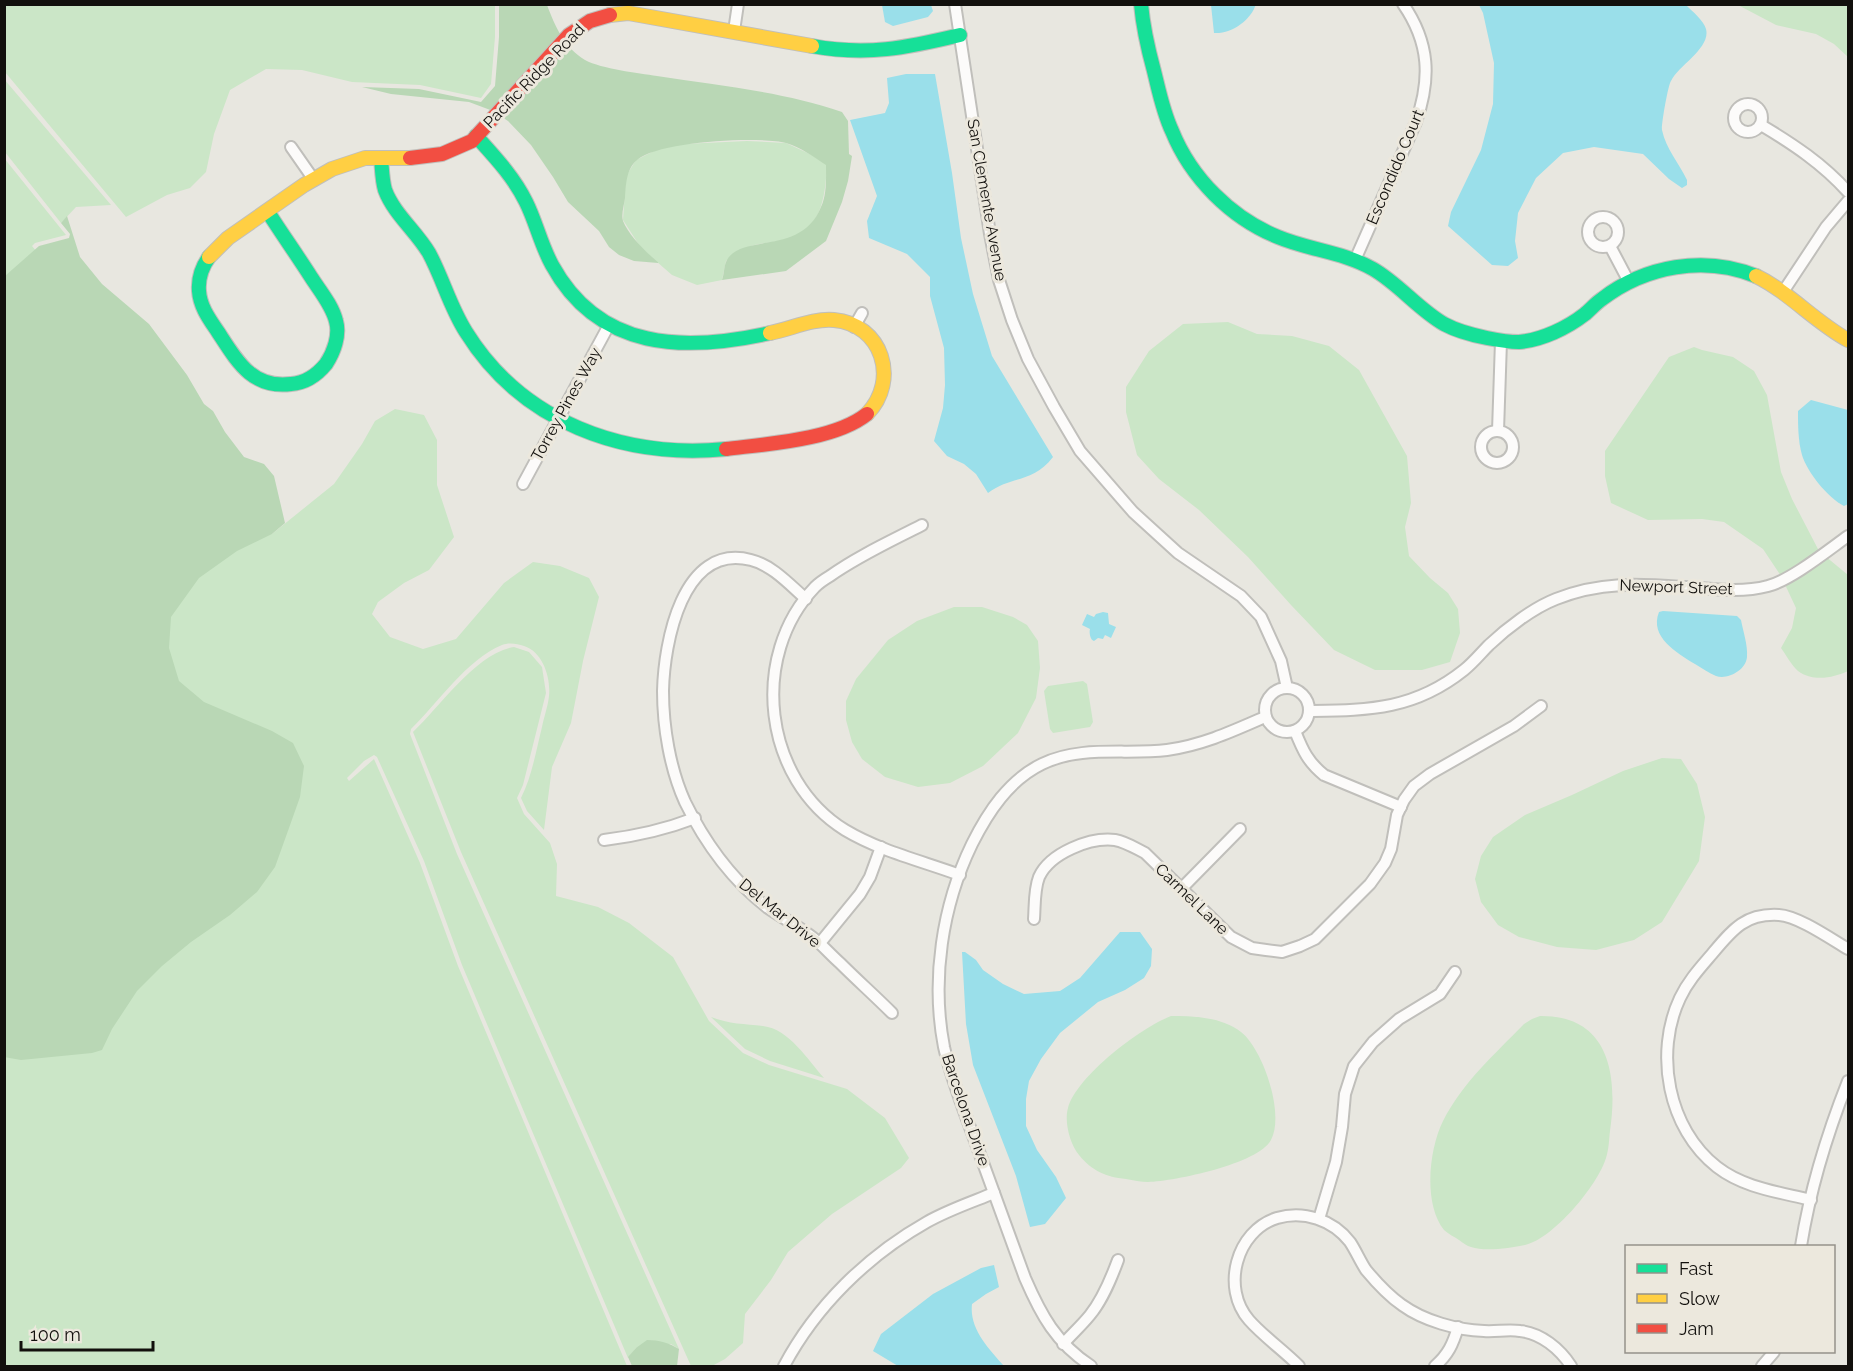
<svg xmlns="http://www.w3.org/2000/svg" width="1853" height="1371" font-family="Raleway,sans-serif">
<rect width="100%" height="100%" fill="#e8e7e0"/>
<g fill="#cbe6c7">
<path d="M4,5H495V37L491,84L481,98L420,85L352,82L302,70L266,69L230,90L214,134L206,172L190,188L167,195L126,217L5,72Z"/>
<path d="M1738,5H1848V57L1834,44L1816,34L1776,25Z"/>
<path d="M4,79L111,205L76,207L61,223L5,152Z"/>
<path d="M747,141L786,143L812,155L827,165C825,198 822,232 783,240C771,243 757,243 746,248C739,251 733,257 726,261L722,280L697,285L672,275L641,248L623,220L626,176L636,160L658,149L683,144Z"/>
<path d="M4,158L66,235L35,243L32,246L272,534L334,484L362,444L375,421L395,409L424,415L437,440V485L454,537L429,570L404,583L378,602L372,614L390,637L423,649L456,639L504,583L533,562L560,566L589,578L599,597L583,661L571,723L552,767L544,830L527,811L521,798C532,776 536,751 542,727C544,717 548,706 549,696C551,678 543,652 524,646C517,644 510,642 502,645C466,660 439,702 411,729L410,734L457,854L679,1349L671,1344L636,1348L628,1358L462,965L424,861L377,757L374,755L364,761L347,778L349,781L374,759L420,863L458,966L627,1366H5Z"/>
<path d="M1228,322L1257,334L1292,336L1329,346L1359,370L1407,456L1411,503L1405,527L1409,556L1430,578L1448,593L1458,609L1460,633L1450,662L1422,670H1375L1334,650L1291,605L1248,557L1199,510L1159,479L1137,455L1126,412V387L1149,351L1183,324Z"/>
<path d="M1694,347L1702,350L1733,357L1754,371L1767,395L1781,472L1792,499L1819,551L1848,575V671C1833,678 1813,682 1798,671C1792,666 1786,655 1781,648L1792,628L1796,608L1781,576L1763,549L1724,522L1702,519L1648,520L1611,503L1605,476V451L1669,357Z"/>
<path d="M954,607H982L1013,617L1027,625L1038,641L1040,668L1036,698L1018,733L983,766L950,783L918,787L885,777L862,759L852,742L846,720V701L856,679L888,640L917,621Z"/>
<path d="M514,647L529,652L542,667L546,693L523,785L517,798L524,814L550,843L557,864L556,896L598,907L629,923L673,957L709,1021L743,1053L769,1065L847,1089L885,1118L909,1158L901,1168L832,1214L788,1252L771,1280L745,1314L743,1343L725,1359L712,1366H691L461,852L413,732C440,707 476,653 514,647Z"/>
<path d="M1083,681L1087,684L1093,722L1090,727L1053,733L1050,729L1044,691L1048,686Z"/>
<path d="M1662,758L1681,759L1697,784L1705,817L1699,861L1662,922L1634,940L1596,950L1557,947L1519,937L1498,925L1481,902L1475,879L1481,856L1493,837L1525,815L1572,795L1623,771Z"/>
<path d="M1171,1016C1194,1016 1222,1017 1241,1032C1263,1049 1285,1114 1271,1140C1258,1164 1175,1181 1148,1182C1141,1182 1133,1180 1126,1179C1106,1177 1092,1171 1079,1155C1070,1144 1064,1122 1068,1108C1077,1076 1140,1028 1171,1016Z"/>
<path d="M1540,1016C1610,1015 1618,1076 1610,1131C1609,1139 1609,1149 1606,1158C1598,1185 1553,1239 1525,1245C1510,1248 1485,1252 1471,1247C1467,1246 1463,1243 1459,1240C1455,1237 1448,1234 1444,1230C1423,1204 1429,1149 1443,1121C1463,1082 1494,1055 1524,1024L1532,1019Z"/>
<path d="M711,1017C729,1024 745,1024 763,1026C789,1029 808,1060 824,1078L770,1061L745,1049Z"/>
</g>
<g fill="#b9d7b5">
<path d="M499,5H547C555,26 564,47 585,60C602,69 638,73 657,76C719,86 782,91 842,112L848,121L849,154L852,156L848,181L842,202L826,241L786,271L722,280C724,275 724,267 726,262C739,232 801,257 821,207C827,194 826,179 826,165C814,157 800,147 786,143C758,136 659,141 637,160C626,169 626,185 625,198C624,205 621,215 623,221C629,236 647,253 659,263L634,261L619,255L609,247L599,231L568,202L553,177L531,145L508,121L493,111L469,102L391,94L362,87L419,89L481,102L495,86L499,37Z"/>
<path d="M67,216L80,257L102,284L149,324L187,375L204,404L213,411L225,432L244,457L264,464L274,476L285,523L272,534L237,551L199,578L171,617L169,648L179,681L204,702L272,731L293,743L304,766L300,797L289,828L275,867L257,892L230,915L191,942L162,966L137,991L112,1029L102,1050L92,1053L21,1060L4,1057L5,276L39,246L69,238L70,234L61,223Z"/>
<path d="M647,1340C659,1340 669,1343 679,1349L677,1366H632L628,1357L636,1348Z"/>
</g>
<g fill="#9adfea">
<path d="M1256,4C1251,20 1232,34 1214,33L1211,5Z"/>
<path d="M882,5H931L933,11L928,17L893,26L885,22Z"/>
<path d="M1479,5H1686C1692,11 1704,21 1706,29C1711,48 1679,65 1671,81C1668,85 1661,126 1662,130C1666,149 1679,163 1687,180V185L1682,188L1669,179L1643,154L1594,147L1563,153L1536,178L1518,213L1515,241L1518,258L1508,266L1492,265L1448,226L1451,212L1481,150L1493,104L1494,63L1483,13Z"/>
<path d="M906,74H935L952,173L961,238L973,294L992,356L1053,457C1032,484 1012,475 988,493L976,474L964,464L947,456L934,441L943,408L945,385L944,348L930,296V277L907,254L869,238L867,221L877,196L850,120L885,113L889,103L887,78Z"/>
<path d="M1811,400L1848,410V504L1844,506C1828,498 1807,472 1802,455C1798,441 1798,425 1798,411Z"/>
<path d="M1663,611L1737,616L1741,620C1743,631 1748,645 1747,657C1746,670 1728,680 1716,676C1709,673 1702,668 1695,664C1677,653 1649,637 1659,612Z"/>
<path d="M1103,612L1108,613L1109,624L1116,627L1111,638L1105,635L1103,639L1098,638L1094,641C1090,640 1089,632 1090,629L1082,625L1087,614L1094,617L1096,614Z"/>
<path d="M1120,932H1140L1152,949L1151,966L1144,978L1125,990L1098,1002L1060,1033L1041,1059L1029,1081L1026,1099V1126L1037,1150L1056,1177L1066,1198L1045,1224L1030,1227L1016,1176L973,1065L966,1024L962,952H965L976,960L983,970L1003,984L1024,994L1060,991L1080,978Z"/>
<path d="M994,1265L999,1287L986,1294L972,1304C969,1329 989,1349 1004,1366H898L873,1351L881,1334L933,1294L981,1268Z"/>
</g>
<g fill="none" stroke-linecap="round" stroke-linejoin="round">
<g stroke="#c0bfbb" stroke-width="14">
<g id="street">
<path d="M955,4L990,234L999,280L1012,320L1028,359L1054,407L1080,451L1133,512L1178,553L1241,596L1261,617L1281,661L1287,688"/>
<path d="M734,31L738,4"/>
<circle cx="1748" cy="118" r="14"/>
<path d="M1761,125C1793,144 1823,164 1848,192"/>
<path d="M291,147L314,180"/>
<circle cx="1603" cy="232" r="15"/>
<path d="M1610,246L1629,282"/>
<path d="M1355,260L1416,122C1431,79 1430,43 1403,4"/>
<path d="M1783,292L1826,227L1848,201"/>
<path d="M854,327L862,313"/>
<circle cx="1497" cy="447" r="16"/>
<path d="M1498,431L1501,341"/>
<path d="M523,484L609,325"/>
<path d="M922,525C891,541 858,556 830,576C825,579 819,583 815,587C749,656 763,779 845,830C880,851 922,861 960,875"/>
<path d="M806,599C790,585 772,565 751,560C682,542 664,644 663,691C663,727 670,769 685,802C705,843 732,880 768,908C784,919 802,928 817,941C825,948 832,956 840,963C857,980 875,996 892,1013"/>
<circle cx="1287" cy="710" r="22"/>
<path d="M1309,711C1369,710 1414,710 1464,670C1473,663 1481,653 1489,645C1507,628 1533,608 1556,599C1606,579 1649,585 1700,588C1721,590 1746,592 1768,586C1791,580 1827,551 1848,536"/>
<path d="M1295,731C1303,751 1308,762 1324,775L1401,807"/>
<path d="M604,840C637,836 664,830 695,818"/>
<path d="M1181,889L1240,829"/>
<path d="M1034,919C1035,905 1034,890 1039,877C1050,853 1090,837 1115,840C1126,842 1135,848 1145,853L1231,937L1252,948L1266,950L1282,952L1300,946L1315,939L1370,884L1385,863L1391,849L1397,815L1404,800L1414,786L1430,774L1514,726L1541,706"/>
<path d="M820,943L860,894L870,877L881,847"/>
<path d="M1811,1200C1779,1192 1744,1188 1717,1167C1668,1129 1654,1053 1680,998C1688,981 1700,968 1712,954C1732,930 1745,913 1779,915C1798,916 1831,939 1848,949"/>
<path d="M1319,1219L1336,1162L1342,1127L1345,1094L1354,1066L1373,1042L1399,1019L1440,994L1455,972"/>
<path d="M1801,1246C1810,1190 1827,1134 1848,1081"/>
<path d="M1063,1344C1072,1334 1082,1325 1090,1315C1103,1299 1111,1279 1118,1260"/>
<path d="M784,1366C816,1306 867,1256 927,1222C948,1210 972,1202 994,1193"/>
<path d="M1091,1366C1056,1343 1041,1315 1025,1278C1008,1231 991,1184 974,1138C963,1108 951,1078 944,1047C931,980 942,906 972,844C988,812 1009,780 1042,764C1081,745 1126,755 1167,750C1203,745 1233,731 1265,717"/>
<path d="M1299,1366C1283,1350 1263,1336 1249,1320C1221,1288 1236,1231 1277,1218C1304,1210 1333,1220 1350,1242C1356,1251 1360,1261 1366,1270C1376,1282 1389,1296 1402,1305C1424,1321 1457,1330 1484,1331C1496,1332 1508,1329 1520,1331C1541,1333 1560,1349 1571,1366"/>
<path d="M1435,1366C1448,1355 1453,1344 1458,1327"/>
<path d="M1762,1366L1774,1352"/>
</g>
</g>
<g stroke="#c0bfbb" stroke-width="16">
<g id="fast">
<path d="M1141,4C1143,27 1148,49 1154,71C1159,91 1163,112 1172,131C1191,178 1231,218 1278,237C1309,250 1343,252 1373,269C1399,284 1418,309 1444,324C1457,331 1472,335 1487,338C1497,340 1508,342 1519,342C1542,340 1567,328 1585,314C1591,309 1596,303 1602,299C1645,266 1704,255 1756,276"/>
<path d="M812,46C867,56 906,48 960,35"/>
<path d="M476,136C494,156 514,177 526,202C536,222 541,245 552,265C599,351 685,352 770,333"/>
<path d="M381,158C382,168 382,180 385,190C394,214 416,231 429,253C443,279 450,307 466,332C522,422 623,459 726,449"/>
<path d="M209,257C202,267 198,279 199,291C200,307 210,320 218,332C237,361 252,389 291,384C305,383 317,375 326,364C334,352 340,335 336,321C332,305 320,291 311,277C297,255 282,234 268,212"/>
</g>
</g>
<g stroke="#c0bfbb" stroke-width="16">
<g id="slow">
<path d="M610,15L628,13L812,46"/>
<path d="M209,257L228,238L304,185L332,169L365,158H410"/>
<path d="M1756,276C1789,292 1815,322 1848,340"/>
<path d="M770,333C791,329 813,318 834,320C882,324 900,380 867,414"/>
</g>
</g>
<g stroke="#c0bfbb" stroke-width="16">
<g id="jam">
<path d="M410,158L442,154L472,141L569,35L590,21L610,15"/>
<path d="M726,449C766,444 835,440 867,414"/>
</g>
</g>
<use href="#street" stroke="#fcfbfa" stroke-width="10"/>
<use href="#fast" stroke="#16e098" stroke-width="14"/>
<use href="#slow" stroke="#ffcf43" stroke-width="14"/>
<use href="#jam" stroke="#f24e42" stroke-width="14"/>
</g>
<g text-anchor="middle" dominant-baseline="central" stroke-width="6" stroke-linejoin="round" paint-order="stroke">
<g font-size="16" fill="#12100d" stroke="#ece8dd">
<text transform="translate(534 76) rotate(-46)">Pacific Ridge Road</text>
<text transform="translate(1395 167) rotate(-67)">Escondido Court</text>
<text transform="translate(987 200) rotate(80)">San Clemente Avenue</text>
<text transform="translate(566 404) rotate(-61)">Torrey Pines Way</text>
<text transform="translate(1676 587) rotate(2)">Newport Street</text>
<text transform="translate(1192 899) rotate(44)">Carmel Lane</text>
<text transform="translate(780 913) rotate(39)">Del Mar Drive</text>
<text transform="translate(966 1110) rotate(71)">Barcelona Drive</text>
</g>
</g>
<rect width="1853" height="1371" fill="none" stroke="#12100d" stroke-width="12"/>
<rect x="1625" y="1245" width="210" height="108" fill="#ece8dd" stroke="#95928a" stroke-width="1.5"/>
<rect x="1637" y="1264" width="30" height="9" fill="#16e098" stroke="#95928a" stroke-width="1.5"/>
<text x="1679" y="1275" font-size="18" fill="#12100d">Fast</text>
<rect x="1637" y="1294" width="30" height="9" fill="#ffcf43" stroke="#95928a" stroke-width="1.5"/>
<text x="1679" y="1305" font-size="18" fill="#12100d">Slow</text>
<rect x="1637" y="1324" width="30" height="9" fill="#f24e42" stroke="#95928a" stroke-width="1.5"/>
<text x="1679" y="1335" font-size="18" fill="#12100d">Jam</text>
<path d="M21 1341v9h132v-9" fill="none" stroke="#12100d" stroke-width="3"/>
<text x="30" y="1341" font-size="18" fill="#12100d" stroke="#ece8dd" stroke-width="4.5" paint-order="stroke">100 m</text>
</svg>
